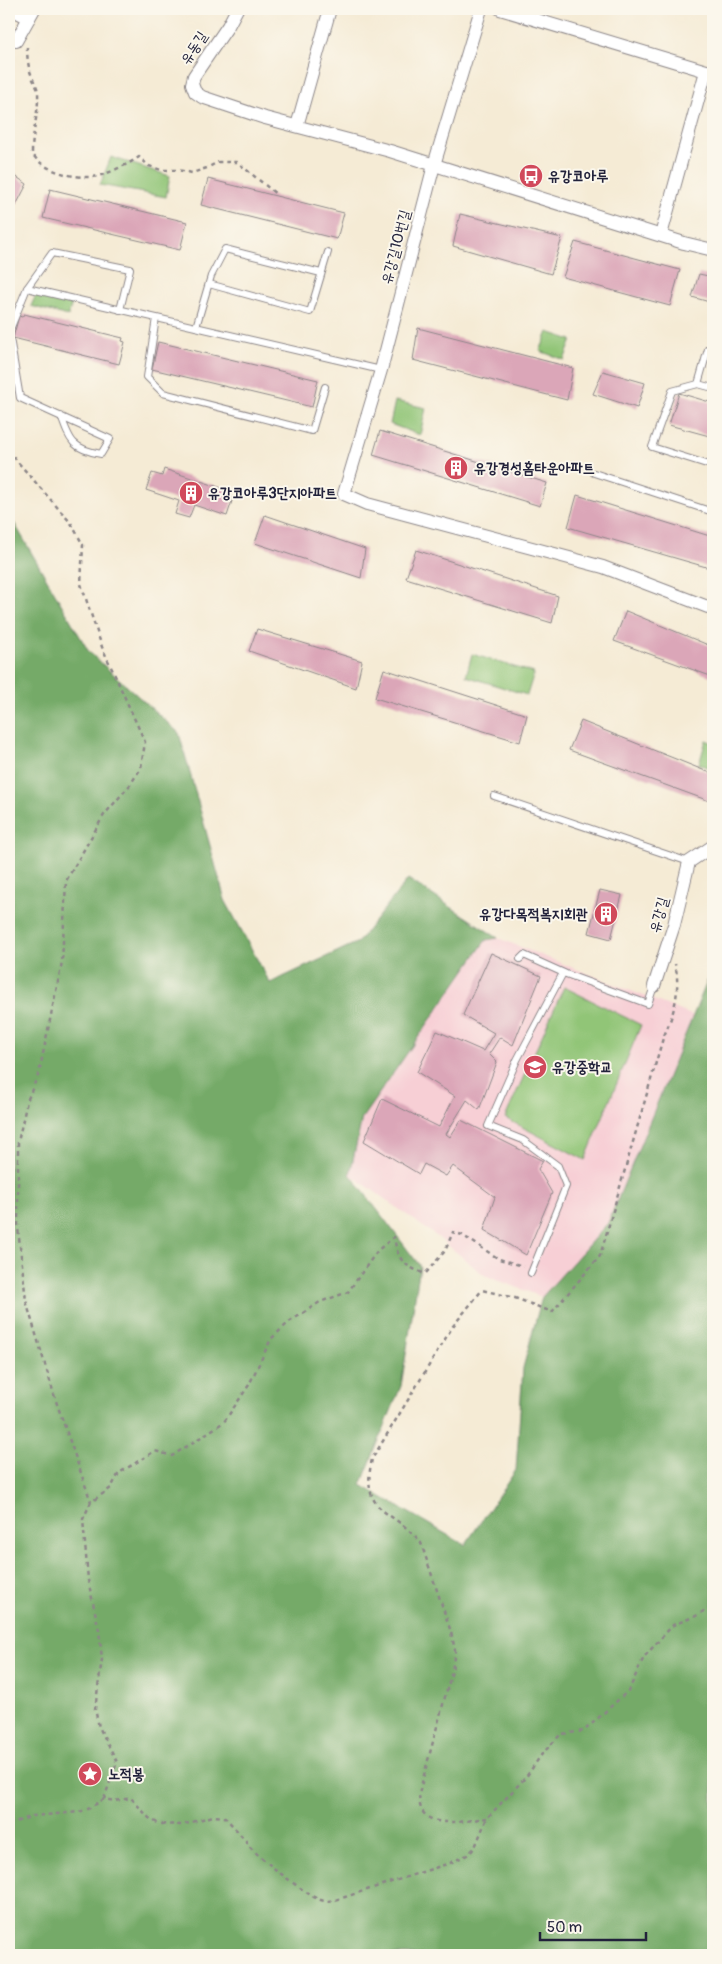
<svg xmlns="http://www.w3.org/2000/svg" width="722" height="1964" font-family="Pangolin,'Poor Story',sans-serif">
<rect width="100%" height="100%" fill="#fbf7ec"/>
<filter id="ink" filterUnits="userSpaceOnUse"><feTurbulence type="fractalNoise" baseFrequency=".02" numOctaves="2"/><feDisplacementMap in="SourceGraphic" scale="10" xChannelSelector="R" yChannelSelector="G"/><feConvolveMatrix kernelMatrix="1 2 1 2 8 2 1 2 1" color-interpolation-filters="sRGB"/></filter>
<filter id="wash" filterUnits="userSpaceOnUse"><feTurbulence type="fractalNoise" baseFrequency=".0096" numOctaves="4" result="noise"/><feDisplacementMap in="SourceGraphic" scale="20" xChannelSelector="R" yChannelSelector="G"/><feGaussianBlur stdDeviation="1.12" result="paint"/><feColorMatrix in="noise" values="0 0 0 0 0 0 0 0 0 0 0 0 0 0 0 0 0 1.4 0 .05"/><feComposite in="paint" operator="in"/></filter>
<g filter="url(#wash)">
<rect width="100%" height="100%" fill="#f5ebd5"/>
<path fill="#f7cfd5" d="M498,938L694,1016L608,1223L542,1297L484,1275L439,1238L350,1174L362,1118L486,940Z"/>
<g fill="#91c577" stroke="#5a7459">
<path d="M111,157L170,176L166,197L100,185Z"/>
<path d="M36,295L72,303L68,316L31,306Z"/>
<path d="M548,332L572,340L564,360L540,351Z"/>
<path d="M395,401L426,408L420,435L390,424Z"/>
<path d="M472,654L534,673L527,695L466,676Z"/>
<path d="M706,740L713,743V769L699,764Z"/>
<path d="M564,987L641,1025L585,1160L505,1118Z"/>
</g>
<path fill="#74aa68" stroke="#4b6652" d="M9,514L89,652L179,733L225,900L270,983L358,942L408,879L498,938L486,940L362,1118L350,1174L420,1266L401,1386L361,1485L465,1545L516,1470L523,1368L542,1297L608,1223L713,967V1955H9Z"/>
<g id="blocks">
<g fill="#dba6b8">
<path d="M9,172L27,184L9,219Z"/>
<path d="M208,179L344,213L337,239L201,205Z"/>
<path d="M50,189L187,222L180,250L43,218Z"/>
<path d="M460,214L562,238L551,274L453,246Z"/>
<path d="M575,242L680,270L670,306L563,277Z"/>
<path d="M699,274L713,277V303L692,297Z"/>
<path d="M24,314L123,338L122,341L125,342L119,364L13,338L19,316L22,317Z"/>
<path d="M418,328L573,368L567,400L413,360Z"/>
<path d="M158,342L318,380L312,407L152,369Z"/>
<path d="M603,371L645,383L637,408L593,394Z"/>
<path d="M679,393L713,403V437L669,425Z"/>
<path d="M380,431L547,483L540,506L373,455Z"/>
<path d="M164,469L228,490L226,496L233,498L227,516L194,505L189,518L175,514L179,501L146,490L152,473L162,476Z"/>
<path d="M577,495L713,537V569L568,527Z"/>
<path d="M265,515L365,549L361,578L255,543Z"/>
<path d="M416,550L558,596L552,623L406,578Z"/>
<path d="M626,611L713,647V677L614,641Z"/>
<path d="M257,629L362,661L356,688L249,651Z"/>
<path d="M384,669L527,715L520,742L375,698Z"/>
<path d="M581,721L713,774L712,802L569,750Z"/>
<path d="M600,890L622,895L611,939L589,933Z"/>
<path d="M491,953L541,976L513,1045L500,1037L489,1054L497,1062L479,1110L467,1100L446,1134L450,1137L461,1120L543,1161L538,1169L552,1193L526,1255L484,1230L495,1197L453,1166L446,1176L424,1164L419,1174L364,1141L382,1099L439,1127L455,1096L417,1072L437,1031L483,1051L494,1033L463,1015Z"/>
</g>
</g>
</g>
<g filter="url(#ink)">
<use href="#blocks" fill-opacity="0" stroke="#8c8688" stroke-width="1"/>
<g fill="none" stroke-linecap="round" stroke-linejoin="round">
<g stroke="#8c8688" stroke-width="8">
<g id="service">
<path d="M209,284L310,312L328,252"/>
<path d="M27,288L52,253L130,269L120,310"/>
<path d="M156,318L147,377L163,393L312,431L325,387"/>
<path d="M196,327L211,276L225,249L321,273"/>
<path d="M698,384L708,349L713,350"/>
<path d="M713,388L698,384L672,391L652,447L713,466"/>
<path d="M61,416C70,442 73,449 101,454L110,439L20,398L9,332L27,288L381,370"/>
<path d="M594,473L713,512"/>
<path d="M494,796L689,862"/>
<path d="M520,959L524,955L566,974L648,1004L654,986"/>
<path d="M531,1273L566,1186L558,1166L523,1140L488,1126L517,1060L563,973"/>
</g>
</g>
<g stroke="#8c8688" stroke-width="14">
<g id="minor">
<path d="M11,9L29,18"/>
<path d="M237,9L228,26L194,76L192,84L195,92L202,97L265,118L390,151L684,243L713,250"/>
<path d="M481,9L434,165L381,370L344,494L367,504L603,567L713,609"/>
<path d="M500,9L713,73"/>
<path d="M16,41L34,9"/>
<path d="M297,126L330,9"/>
<path d="M661,235L706,71"/>
<path d="M654,986L674,925L689,862L713,846"/>
</g>
</g>
<g stroke="#8c8688" stroke-width="2.5" stroke-dasharray="4 4" stroke-linecap="butt">
<path d="M27,47C27,56 28,66 31,74C33,81 37,85 38,92C39,113 32,132 32,153C42,171 73,178 92,177C104,176 129,164 139,157L149,166L161,170H178L192,173L207,168L218,162H237L276,194"/>
<path d="M9,450L16,460L71,523L83,545L81,584L102,647L145,742L141,768L130,785L104,815L66,881L62,962L39,1073L27,1101L18,1142V1228L26,1301L56,1401L91,1502"/>
<path d="M104,1799L117,1762L99,1727L95,1709L102,1659L99,1630L88,1580L83,1519L91,1502L111,1488L119,1473L155,1451L172,1456L224,1422L249,1385L271,1339L289,1322L320,1302L348,1292L378,1250L394,1237C398,1261 403,1265 425,1274L445,1251L453,1232L462,1235L499,1259L523,1266"/>
<path d="M487,1818C461,1821 413,1834 420,1790L452,1671L455,1650L451,1632L421,1543C396,1509 359,1517 372,1459L453,1326L482,1290L515,1298L552,1312L600,1256L663,1038C674,1014 681,990 675,964"/>
<path d="M9,1824L33,1816L79,1812L88,1809L104,1799L115,1801L131,1798L149,1818L159,1824L182,1825L213,1816L225,1817L246,1841C248,1850 307,1895 318,1899C327,1903 336,1900 345,1897L450,1863L469,1854L475,1847L487,1818L526,1777L542,1754L561,1734L584,1731L629,1690L644,1657L673,1625L696,1616L713,1605"/>
</g>
<use href="#service" stroke="#fff" stroke-width="6"/>
<use href="#minor" stroke="#fff" stroke-width="12"/>
</g>
</g>
<defs>
<g id="bus-disc" transform="scale(1.25)"><circle r="9.5" fill="#d1495b" stroke="#fbf7ec"/><path d="M-5-6H5V4H4V6H2V4H-2V6H-4V4H-5ZM-3.5-4V0h7V-4ZM-3.5 1.2v1.5H-2V1.2ZM2 1.2v1.5H3.5V1.2Z" fill="#fff"/></g>
<g id="building-disc" transform="scale(1.25)"><circle r="9.5" fill="#d1495b" stroke="#fbf7ec"/><path d="M-4-6H4V6H1V3H-1V6H-4ZM-2.5-4.3h1.7v1.8h-1.7ZM.8-4.3h1.7v1.8H.8ZM-2.5-1h1.7V.8h-1.7ZM.8-1h1.7V.8H.8Z" fill="#fff"/></g>
<g id="school-disc" transform="scale(1.25)"><circle r="9.5" fill="#d1495b" stroke="#fbf7ec"/><path d="M0-5L7-2L0 1L-7-2ZM-4 1L0 2.5L4 1V4Q0 6-4 4Z" fill="#fff"/></g>
<g id="sight-disc" transform="scale(1.25)"><circle r="9.5" fill="#d1495b" stroke="#fbf7ec"/><path d="M0-6L1.8-2.2L6-1.7L2.9 1.2L3.7 5.4L0 3.3L-3.7 5.4L-2.9 1.2L-6-1.7L-1.8-2.2Z" fill="#fff"/></g>
</defs>
<g fill-rule="evenodd">
<use href="#bus-disc" x="531" y="176"/>
<use href="#building-disc" x="456" y="468"/>
<use href="#building-disc" x="191" y="493"/>
<use href="#building-disc" x="606" y="914"/>
<use href="#school-disc" x="535" y="1067"/>
<use href="#sight-disc" x="90" y="1774"/>
</g>
<g text-anchor="middle" dominant-baseline="central" stroke-width="4" stroke-linejoin="round" paint-order="stroke">
<g font-size="15" fill="#22223b" stroke="#fbf7ec">
<text transform="translate(194 48) rotate(-57)">유동길</text>
<text transform="translate(396 247) rotate(-75)">유강길10번길</text>
<text transform="translate(659 915) rotate(-75)">유강길</text>
</g>
<g font-size="15" font-weight="bold" fill="#22223b" stroke="#fbf7ec" text-anchor="start">
<text x="548" y="176">유강코아루</text>
<text x="474" y="468">유강경성홈타운아파트</text>
<text x="208" y="493">유강코아루3단지아파트</text>
<text x="588" y="914" text-anchor="end">유강다목적복지회관</text>
<text x="552" y="1067">유강중학교</text>
<text x="108" y="1774">노적봉</text>
</g>
</g>
<rect width="722" height="1964" fill="none" stroke="#fbf7ec" stroke-width="30"/>
<path d="M540 1932v8h106v-8" fill="none" stroke="#22223b" stroke-width="2.5"/>
<text x="547" y="1932" font-size="15" fill="#22223b" stroke="#fbf7ec" stroke-width="4" paint-order="stroke">50 m</text>
</svg>
